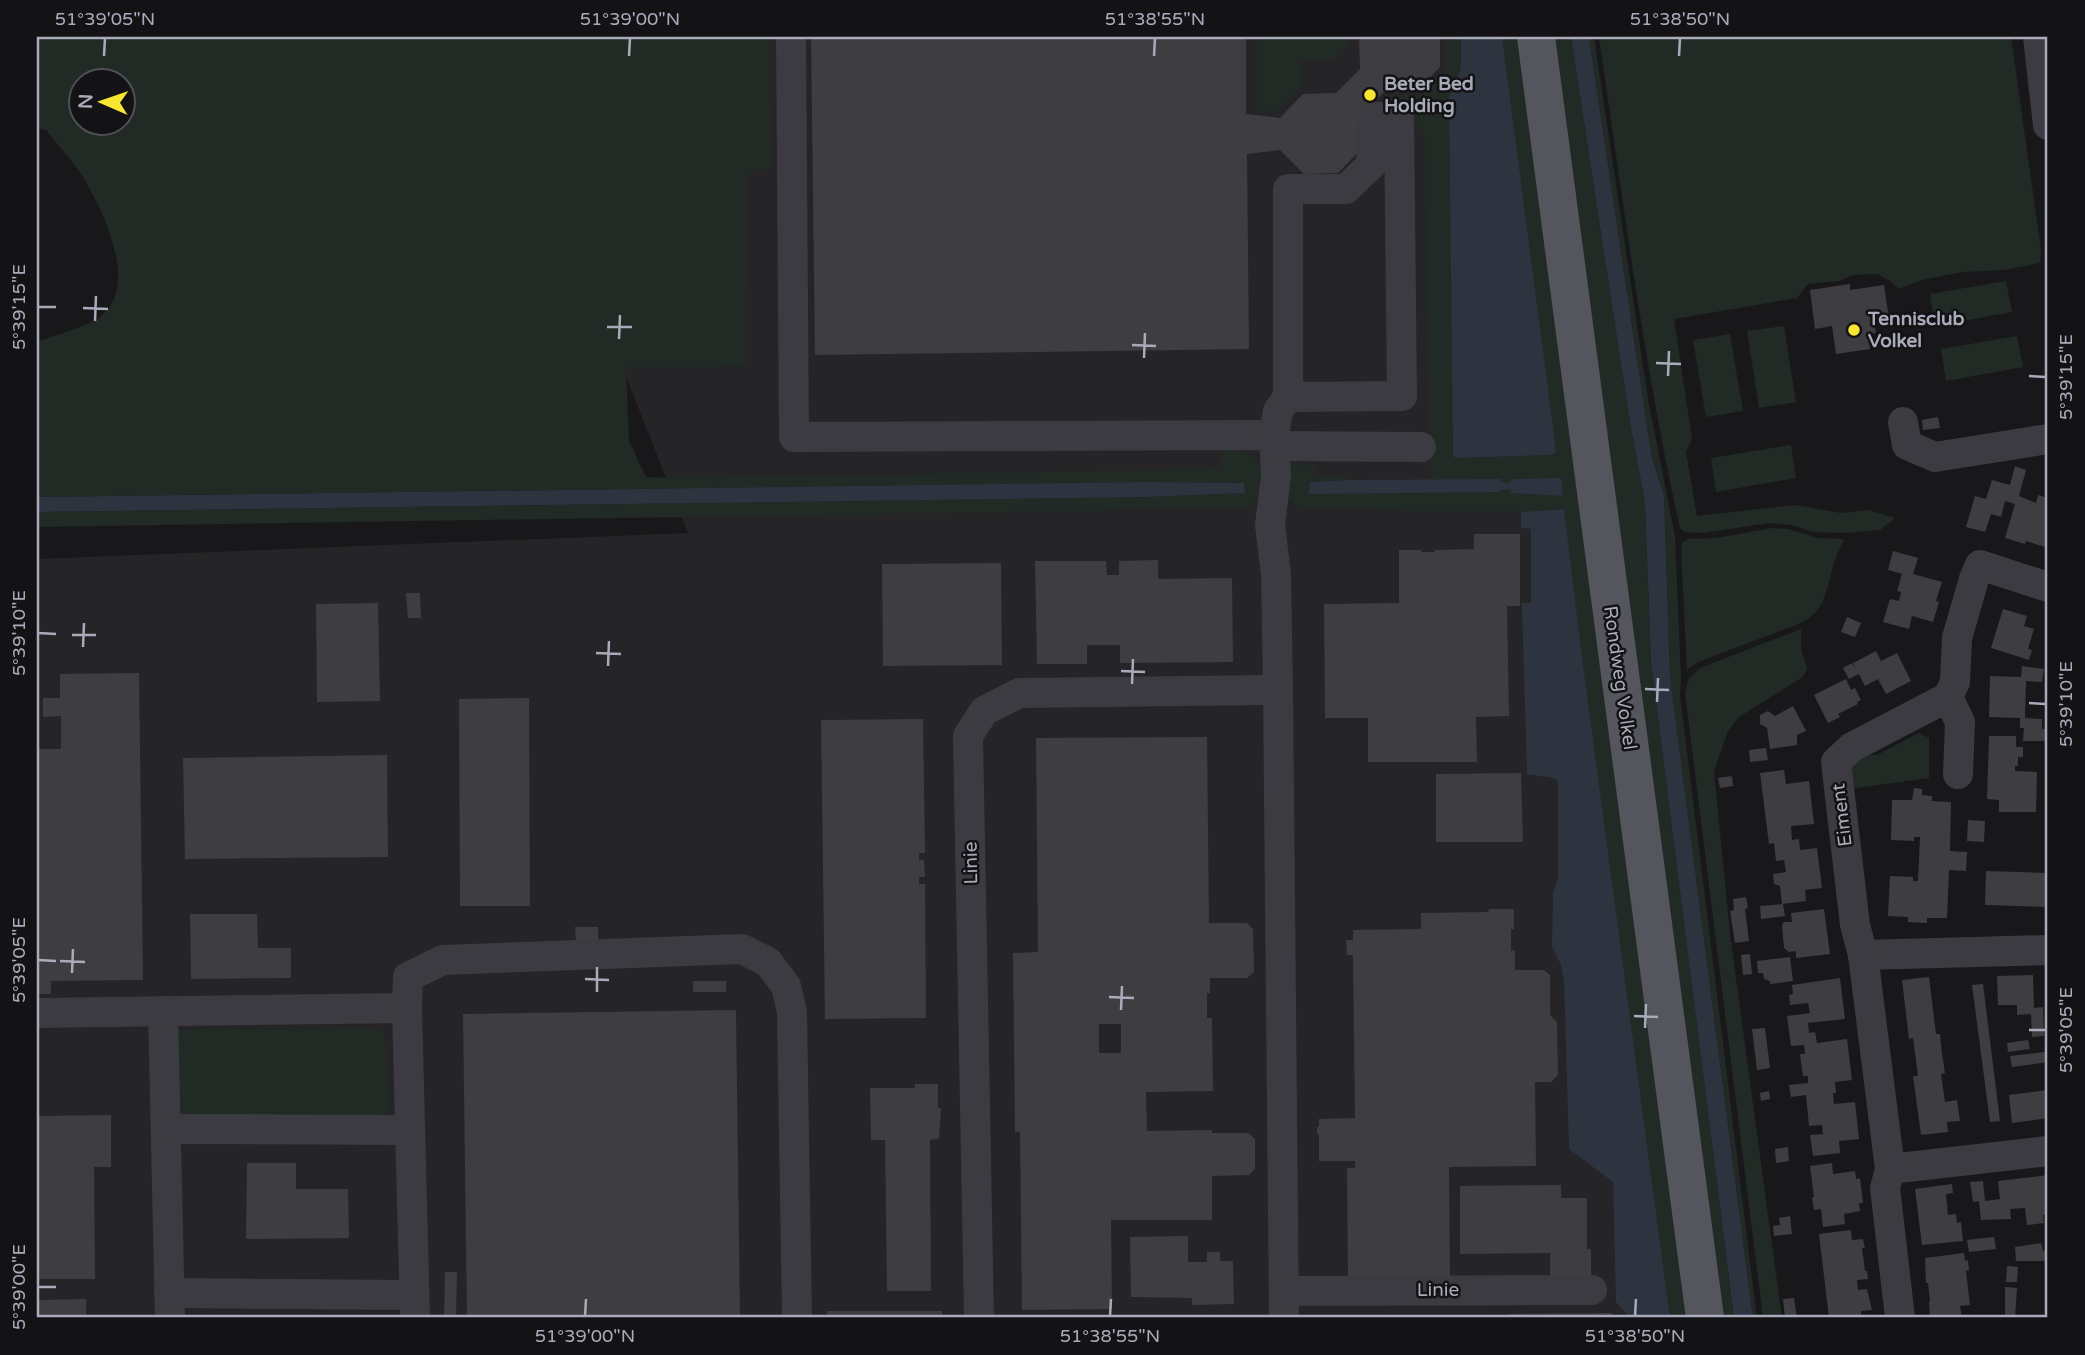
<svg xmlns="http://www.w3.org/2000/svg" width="2085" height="1355" font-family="'Varela Round',sans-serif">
<rect width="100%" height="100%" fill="#18181a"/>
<path fill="#252427" d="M509,37H1512L1682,1318H37V559L688,533L584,271Z"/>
<g fill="#212a25" fill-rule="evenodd">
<path d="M37,37H769L772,169L747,171L746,366L626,368L629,441L646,477L674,478L1222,469V445C1240,447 1268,458 1263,482C1261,491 1256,500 1252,508L37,527V512L1145,497L1245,493L1244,483L1146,482L37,497V342C53,336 84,327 97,319C140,292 107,219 88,186C78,166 60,148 46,130L37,128ZM80,80H122V122H80Z"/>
<path d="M1256,37H1354L1334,59H1301V85L1277,113L1257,111Z"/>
<path d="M1445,37H1461V69L1449,98L1453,456L1456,458L1550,455L1556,450L1502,37H1523L1691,1318H1670L1581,649L1564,509L1521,512L1304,509L1292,501L1286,499L1289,464L1315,465L1316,475H1350L1349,480L1334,481L1500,492L1501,488H1511V492L1561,496L1563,493L1561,478L1512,479L1511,484H1501L1500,479H1430L1424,135L1390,99L1391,95H1423L1445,73Z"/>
<path d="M1549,37H1571L1630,423L1645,503L1651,662L1734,1318H1717Z"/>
<path d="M1589,37H1594L1648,399L1675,537L1681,679L1680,695L1757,1318H1753L1670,677L1664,496L1652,457L1649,440Z"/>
<path d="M1599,37H2011L2041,250L2040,263L2004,270L1963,272L1921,280L1899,289L1890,281L1877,274L1853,275L1840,281L1808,284L1797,298L1674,319L1692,439L1686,452L1697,516L1795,505L1841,513L1869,510L1895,518L1880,530L1845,533L1813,532L1792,525L1769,523L1703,533L1685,532L1680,528C1644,366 1623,201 1599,37Z"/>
<path d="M2006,281L2012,312L1935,326L1930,294Z"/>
<path d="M1784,326L1796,402L1759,408L1747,331Z"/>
<path d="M1730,334L1743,411L1706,417L1693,340Z"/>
<path d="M2017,336L2023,367L1946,381L1941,349Z"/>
<path d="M1791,445L1796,478L1716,492L1711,458Z"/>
<path d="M1772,528L1788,529L1818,538L1842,539L1844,541C1829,562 1831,596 1815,613C1809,619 1802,622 1796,625L1711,657L1695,664L1687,670L1681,549L1682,543L1688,539L1717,538Z"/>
<path d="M1801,629V649L1807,668L1803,677L1739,717L1728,731L1714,771L1730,934L1782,1318H1763L1685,693L1689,678L1700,668Z"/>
<path d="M1919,733L1929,738V778L1850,789L1848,770L1861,754L1877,755Z"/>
<path d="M371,1029L384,1032L387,1047L389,1127L177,1128V1030Z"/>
</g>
<g fill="#2d333f">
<path d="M1461,37H1502L1556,450L1555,453L1551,455L1456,458L1453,456L1449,98L1461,69Z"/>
<path d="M1571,37H1589L1649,440L1652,457L1664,496L1670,677L1753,1318H1734L1651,662L1645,503L1630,423Z"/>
<path d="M1561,478L1563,493L1561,496L1511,493V479Z"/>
<path d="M1501,479L1500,492L1309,494L1310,482L1349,480Z"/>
<path d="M1146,482L1244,483L1245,493L1145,497L37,512V497Z"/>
<path d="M1564,509L1581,649L1670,1318H1628L1627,1314L1616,1302L1613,1182L1569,1149L1564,982L1561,965L1552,947L1553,892L1558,877V782L1554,778L1527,774L1522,608V603H1531V529L1521,528V512Z"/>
</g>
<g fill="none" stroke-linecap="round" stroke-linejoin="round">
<path stroke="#2d333f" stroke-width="7" d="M1492,486H1519"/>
</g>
<g fill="#3e3d42" fill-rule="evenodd">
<path d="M811,37H1246V114L1280,118L1303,94L1336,93L1360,69L1359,37H1440V67L1417,91L1384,92L1361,116V149L1338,173L1304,174L1280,150L1247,154L1249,349L815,355Z"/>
<path d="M1850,284V290L1884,285L1889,318L1874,320L1876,333L1868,334L1870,349L1836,354L1832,326L1815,329L1810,290Z"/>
<path d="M1938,417L1940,428L1923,430L1922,420Z"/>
<path d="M2015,466L2026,470L2019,496L2036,503L2038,495L2048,498V535L2045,547L2026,541L2025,544L2005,538L2015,504L2005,501L2001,517L1991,514L1985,532L1966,527L1975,496L1986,499L1992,480L2010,485Z"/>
<path d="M1474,534H1520V606H1507L1509,716L1476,717L1477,762H1368V718H1325L1324,604L1399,603V550H1421V552H1435V550L1474,549Z"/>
<path d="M1893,551L1918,558L1913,574L1942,582L1936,601L1939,602L1933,622L1912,616L1909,629L1883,622L1890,599L1899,601L1901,592L1897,591L1902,574L1888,570Z"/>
<path d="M1158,560V579L1232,578L1233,662L1120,663V645H1087V664H1037L1035,561H1106L1107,575H1119V561Z"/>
<path d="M1001,563L1002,665L883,666L882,564Z"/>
<path d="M406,593H420L421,618H408Z"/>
<path d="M378,603L380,701L317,702L316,604Z"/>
<path d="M2003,609L2027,616L2024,626L2034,629L2028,649L2032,650L2029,660L1991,648Z"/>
<path d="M1847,617L1861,623L1855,637L1841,632Z"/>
<path d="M1876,651L1881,661L1897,653L1911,681L1886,694L1878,679L1865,686L1859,674L1849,679L1843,668L1852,663L1856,670L1853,663Z"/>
<path d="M2022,666L2044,669L2042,682L2026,681L2025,718L2042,719V729H2048V741H2023L2024,728H2020V718L1989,717L1990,676L2021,677Z"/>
<path d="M139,673L143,980L51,981V994H37V749H61V716L43,717V698H60V674Z"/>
<path d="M1846,679L1851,690L1855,688L1861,700L1857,702L1858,704L1838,714L1840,717L1828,723L1814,695Z"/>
<path d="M529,698L530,906H460L459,699Z"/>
<path d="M1793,706L1806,731L1797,735V745L1770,749L1767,728L1760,724V715L1768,711L1775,716Z"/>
<path d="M923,719L925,853H919V860H924L925,877H919V884H925L926,1018L825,1019L821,720Z"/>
<path d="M1989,736H2016V747H2023V757H2018V766H2015V771L2037,772L2036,812H1999V800L1987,799Z"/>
<path d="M1207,737L1209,923H1247L1253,929L1254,972L1247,978H1210V993H1207V1018H1212L1213,1091L1146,1092L1147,1131L1212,1130V1133H1248L1255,1139V1169L1249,1175L1212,1176V1220H1111L1112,1309L1022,1310L1020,1132H1015L1013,953L1038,952L1036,738ZM1099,1024H1121V1053H1099Z"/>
<path d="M1766,748L1768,760L1750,762L1749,750Z"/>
<path d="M387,755L388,857L185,859L183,758Z"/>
<path d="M1784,770L1786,784L1809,781L1814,824L1791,826L1792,840L1799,839L1800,850L1817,848L1822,888L1805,890L1806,901L1782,904L1780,886L1774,884L1773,874L1786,872L1784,860L1776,861L1774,843L1769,844L1760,773Z"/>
<path d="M1521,773L1523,842H1436V774Z"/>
<path d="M1732,776L1733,786L1720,788L1718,778Z"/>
<path d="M1914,788L1922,789V795L1932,796V801L1951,802L1950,851L1967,852L1966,871L1949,870L1947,918H1927V923L1908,922V917L1888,916L1890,876L1913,877V881H1918L1920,837H1914V841L1891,840L1892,800H1912Z"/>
<path d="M1968,820L1985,821L1984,842L1967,841Z"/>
<path d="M1986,871L2046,873L2045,878H2048V907L1985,905Z"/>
<path d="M1746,897L1748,908L1745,909L1749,941L1735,943L1730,911L1734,910L1733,899Z"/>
<path d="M1783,904L1785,916L1761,919L1760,906Z"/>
<path d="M1489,909H1514V929H1511V951L1515,950V970H1544L1550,975V1015L1557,1022L1558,1075L1551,1082H1535L1536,1166L1449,1167L1450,1279L1348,1280L1347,1168H1355V1161H1319V1134H1317V1127H1319V1119L1355,1118L1353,955H1347L1346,940H1353V930L1421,929V913L1488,912Z"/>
<path d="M1824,909L1830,954L1796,958V951L1789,952L1784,948L1782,925L1784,922H1792L1791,913Z"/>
<path d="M190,914H257L258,948H291V978L191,979Z"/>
<path d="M575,927H598V943H576Z"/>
<path d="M1750,954L1752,974L1743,975L1741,955Z"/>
<path d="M1790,957L1793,981L1770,984V981L1764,979L1763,973H1758L1757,961Z"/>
<path d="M2033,975L2034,1008L2043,1007L2044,1036L2032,1037L2031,1014L2017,1015V1005H1998L1997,976Z"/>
<path d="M1929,977L1936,1034H1940L1942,1054L1945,1073L1941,1074L1945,1102L1957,1100L1960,1121L1947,1122L1948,1132L1921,1135L1913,1076H1918L1913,1038L1909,1039L1902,980Z"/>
<path d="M1840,978L1845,1019L1808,1023L1809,1033L1815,1032L1817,1043L1847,1039L1852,1080L1835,1082L1836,1093H1833L1834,1104L1855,1102L1859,1139L1839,1141L1840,1153L1813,1156L1810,1135L1823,1134L1822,1125L1809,1126L1806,1095L1791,1097L1789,1085L1808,1083V1076H1803L1800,1054H1805L1804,1045L1791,1046L1787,1016L1810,1013L1808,1003L1790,1005L1789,995L1793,994L1792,985Z"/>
<rect x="693" y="981" width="33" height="11"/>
<path d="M1983,984L2000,1121L1990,1122L1972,985Z"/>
<path d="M736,1010L740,1318H467L463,1014Z"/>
<path d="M1765,1028L1770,1068L1757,1070L1752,1029Z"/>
<path d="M2028,1040L2030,1049L2008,1052L2007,1043Z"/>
<path d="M2044,1052H2048V1062L2012,1067L2010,1056Z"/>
<path d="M915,1084H938V1108H941L939,1139L930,1140L931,1291H887L885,1140H871L870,1088H915Z"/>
<path d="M2048,1090V1118L2012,1123L2009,1095Z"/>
<path d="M1769,1091L1770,1099L1761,1101L1760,1093Z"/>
<path d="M111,1115V1167H94L95,1279H37V1116Z"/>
<path d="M1788,1147L1789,1161L1776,1163L1775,1149Z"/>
<path d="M247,1163H296V1189H348L349,1238L246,1239Z"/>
<path d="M1832,1163L1833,1174L1855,1171L1856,1179L1860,1178L1863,1203H1859L1860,1211L1844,1214L1845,1224L1823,1227L1821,1209L1814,1210L1812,1197H1814L1810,1166Z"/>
<path d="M2048,1175V1214L2043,1215L2044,1223L2027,1225L2025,1208L2010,1209L2011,1219L1981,1220L1979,1201L1973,1202L1970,1182L1983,1181L1985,1201L2000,1199L1998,1181Z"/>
<path d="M1952,1184L1953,1193L1946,1194L1948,1215L1956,1214L1957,1223L1961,1222L1963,1241L1922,1245L1915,1189Z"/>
<path d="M1561,1185V1198H1587V1249H1591V1278H1550V1253L1460,1254V1186Z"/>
<path d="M1790,1216L1792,1234L1774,1236L1773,1226L1780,1225L1779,1218Z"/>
<path d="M1851,1230L1852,1240L1863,1239L1865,1248H1862L1865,1271H1867L1868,1279L1857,1280L1858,1290L1867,1289L1872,1310L1861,1311V1318H1829L1819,1234Z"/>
<path d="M1188,1236V1262H1207V1252H1220V1261H1233L1234,1304L1192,1305V1298L1131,1297L1130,1237Z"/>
<path d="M1994,1237L1996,1249L1969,1252L1967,1240Z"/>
<path d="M2041,1243L2043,1251L2048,1250V1261H2016L2015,1247Z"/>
<path d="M1964,1253L1965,1261L1968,1260L1969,1270L1966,1271L1970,1305L1960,1306L1962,1318H1930L1929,1302L1930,1301L1928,1283H1926L1925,1258Z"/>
<path d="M2007,1266L2018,1267L2017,1282H2006Z"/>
<path d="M445,1272H457L456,1318H444Z"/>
<path d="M2005,1287L2017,1288L2015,1318H2005Z"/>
<path d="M1794,1298L1797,1318H1785L1783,1299Z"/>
<path d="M86,1299V1318H37V1300Z"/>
<rect x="827" y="1311" width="115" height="7"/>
<path d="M1612,1313V1318H1510V1314Z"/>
</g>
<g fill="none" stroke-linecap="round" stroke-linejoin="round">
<g stroke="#3b3b41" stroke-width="30">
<path d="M791,37L794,437L1274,435L1276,476L1270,525L1276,574L1278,690L1284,1318"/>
<path d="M2038,37L2048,125"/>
<path d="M1903,422L1907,445L1935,457L2048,439"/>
<path d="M1274,435L1278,411L1288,397V189H1346L1371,165L1374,117H1399L1402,396L1288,397"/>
<path d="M1275,446L1421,447"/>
<path d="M1948,697L1960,722L1958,774"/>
<path d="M1863,955L2048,950"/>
<path d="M163,1011L170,1318"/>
<path d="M37,1013L407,1008"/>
<path d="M166,1129L410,1130"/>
<path d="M1890,1169L2048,1151"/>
<path d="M1284,1291L1592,1290"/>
<path d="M169,1293L414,1295"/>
<path d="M415,1318L407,1008L408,977L443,960L742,949L768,962L786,986L792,1012L797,1318"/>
<path d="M979,1318L968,736L984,711L1019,693L1278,690"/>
<path d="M1900,1318L1885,1188L1890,1169L1863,955L1855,925L1836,762L1852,747L1948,697L1955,682L1957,638L1974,579L1980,565L2048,587"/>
</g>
<path stroke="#55555e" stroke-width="38" d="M1536,37L1705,1318"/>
</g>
<path fill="none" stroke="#aaabba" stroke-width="2.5" d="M104,56L105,38M629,56L630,38M1154,56L1155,38M1679,56L1680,38M38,307H56M83,308L108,309M95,321L96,296M607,327H632M619,339L620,315M1132,345L1156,346M1144,358L1145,333M1656,363L1681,364M1668,376L1669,351M2029,376L2046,377M38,633L56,634M72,635H96M83,647L84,623M596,653L621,654M608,666L609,641M1121,671L1145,672M1132,684L1133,659M1645,689L1669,690M1657,702L1658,678M2029,703L2046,704M38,960L56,961M60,961L85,962M72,973L73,949M585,979L609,980M597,992V967M1109,997L1134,998M1121,1010L1122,986M1634,1016L1658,1017M1645,1028L1646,1004M2029,1030H2046M38,1287H56M585,1316L586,1299M1110,1316L1111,1299M1635,1316L1636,1299"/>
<g fill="#f8e632" stroke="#131315" stroke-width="2.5">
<circle cx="1370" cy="95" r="7"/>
<circle cx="1854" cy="330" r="7"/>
</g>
<g text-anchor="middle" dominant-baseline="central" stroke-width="5" stroke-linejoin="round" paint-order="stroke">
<g font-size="19" font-weight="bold" fill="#aaabba" stroke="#131315" text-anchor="start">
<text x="1384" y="84">Beter Bed<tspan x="1384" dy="22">Holding</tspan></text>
<text x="1868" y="319">Tennisclub<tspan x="1868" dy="22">Volkel</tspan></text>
</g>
<g font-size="19" fill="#aaabba" stroke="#131315">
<text transform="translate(1620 678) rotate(82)">Rondweg Volkel</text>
<text transform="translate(1842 815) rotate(-97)">Eiment</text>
<text transform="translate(971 863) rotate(-91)">Linie</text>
<text x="1438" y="1290">Linie</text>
</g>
</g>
<rect width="2085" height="1355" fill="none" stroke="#131315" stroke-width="77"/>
<g transform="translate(102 102) rotate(272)"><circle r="33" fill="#131315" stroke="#4f5057" stroke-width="2"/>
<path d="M0-5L12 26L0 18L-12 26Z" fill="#f8e632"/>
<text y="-10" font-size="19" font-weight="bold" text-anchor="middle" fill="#aaabba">N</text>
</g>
<rect x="38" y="38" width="2008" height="1278" fill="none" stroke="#aaabba" stroke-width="2.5"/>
<g font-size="18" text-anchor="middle" fill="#aaabba">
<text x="105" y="25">51°39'05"N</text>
<text x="630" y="25">51°39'00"N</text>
<text x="1155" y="25">51°38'55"N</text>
<text x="1680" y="25">51°38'50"N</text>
<text transform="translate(19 307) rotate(-90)" y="6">5°39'15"E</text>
<text transform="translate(2066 377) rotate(-90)" y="6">5°39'15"E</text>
<text transform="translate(19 633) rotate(-90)" y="6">5°39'10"E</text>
<text transform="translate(2066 704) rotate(-90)" y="6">5°39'10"E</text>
<text transform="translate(19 960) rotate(-90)" y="6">5°39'05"E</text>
<text transform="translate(2066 1030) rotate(-90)" y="6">5°39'05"E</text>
<text transform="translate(19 1287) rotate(-90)" y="6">5°39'00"E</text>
<text x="585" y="1342">51°39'00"N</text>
<text x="1110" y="1342">51°38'55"N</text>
<text x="1635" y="1342">51°38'50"N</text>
</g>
</svg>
